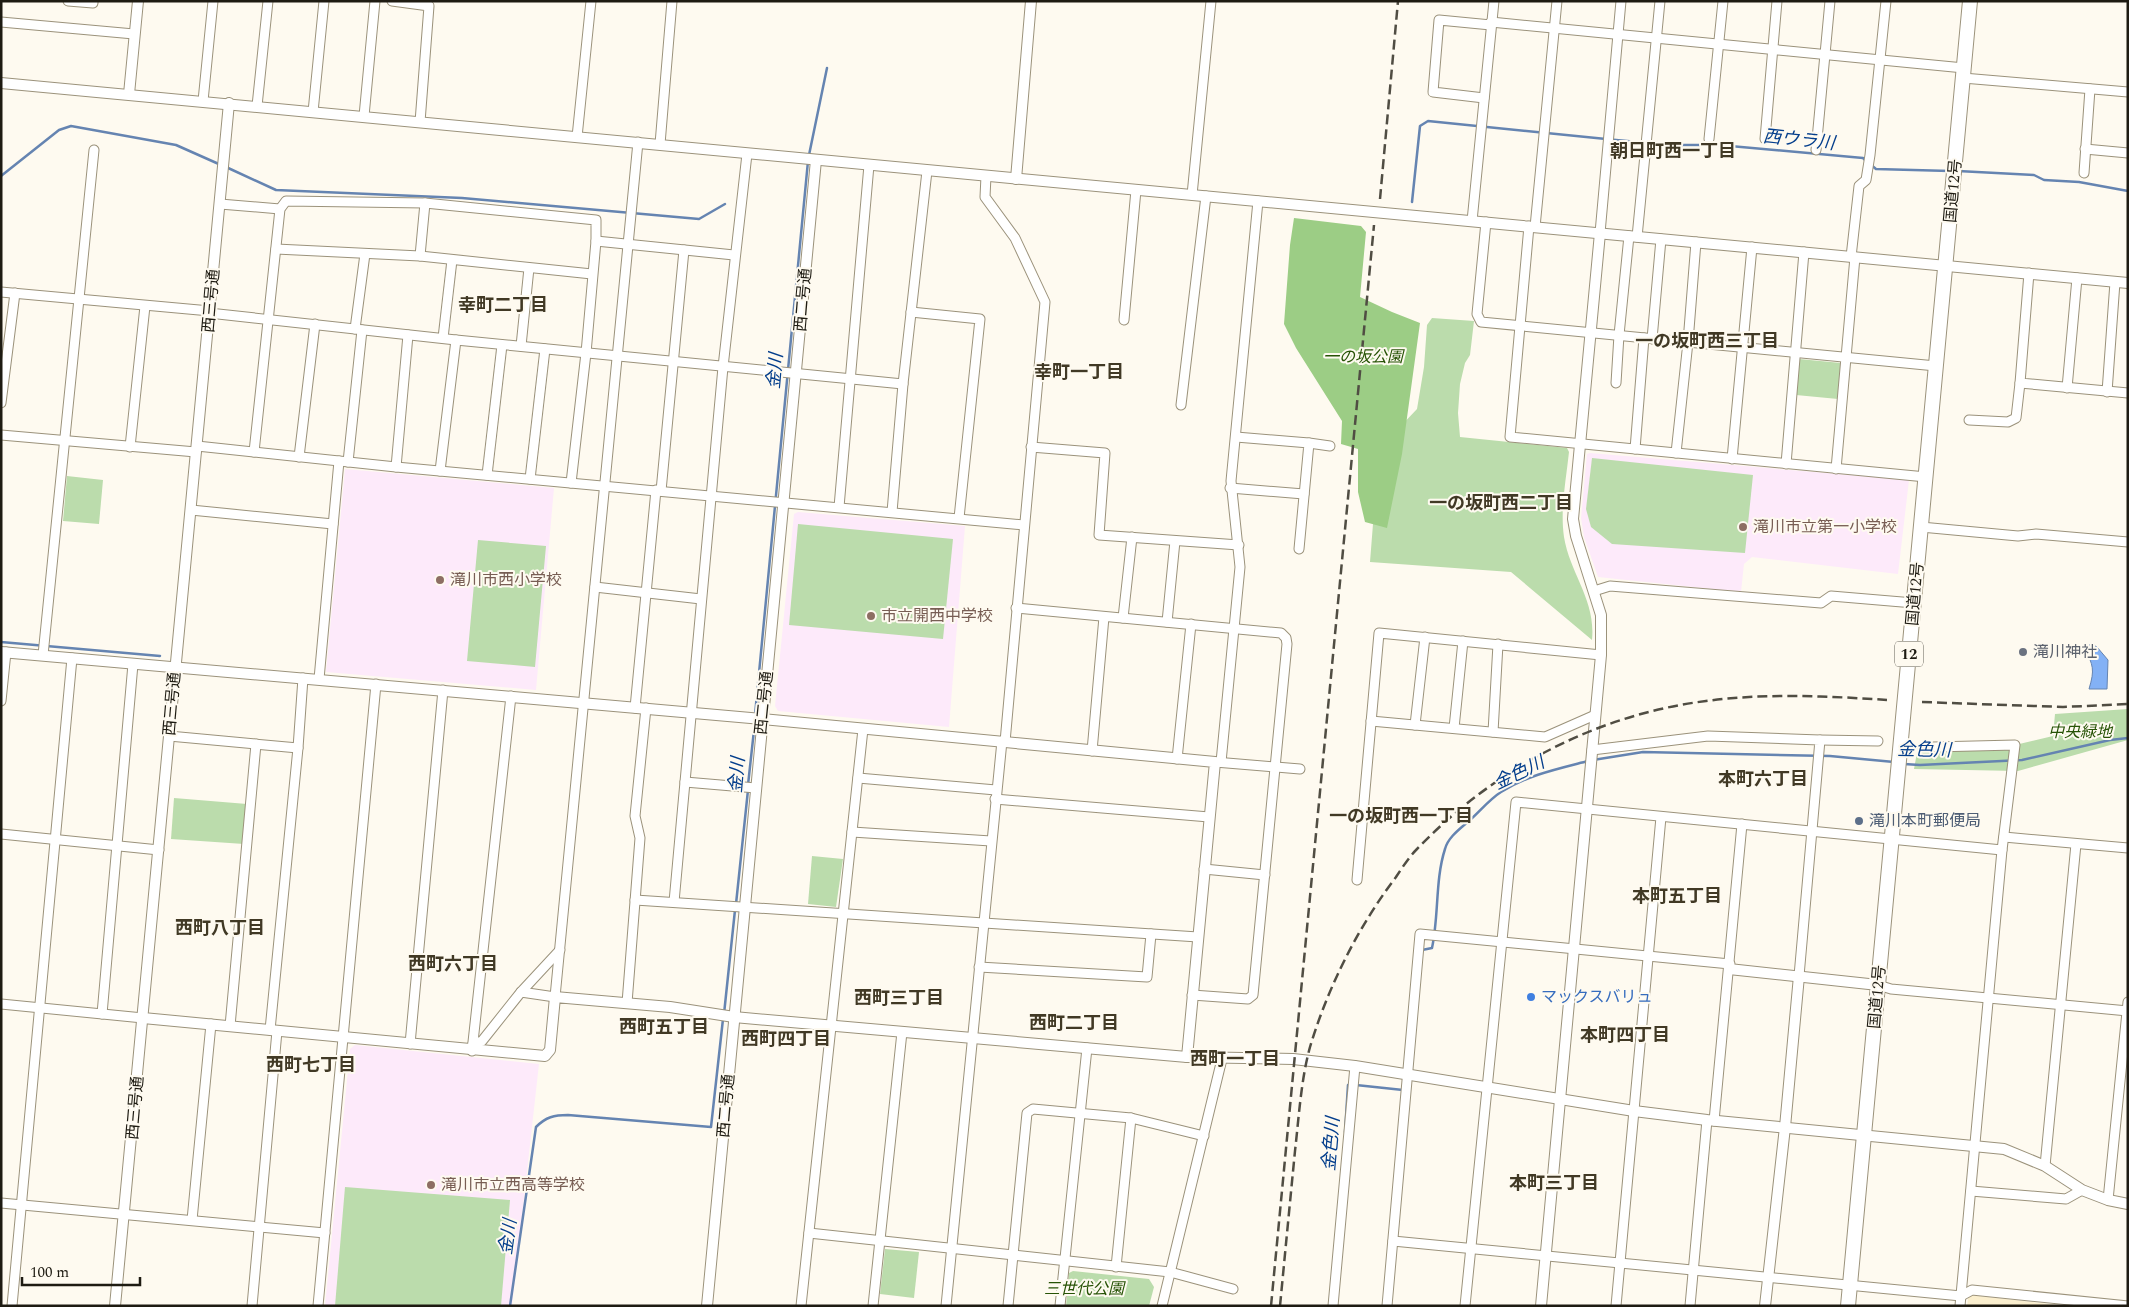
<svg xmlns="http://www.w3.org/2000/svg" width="2129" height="1307" font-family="Spectral,'Noto Sans JP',serif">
<rect width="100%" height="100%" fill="#fefaf0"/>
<path fill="#fbefce" d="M1971,1295L2068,1306H1967L1968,1298Z"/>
<g fill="#fdeafa">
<path d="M1590,453L1909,480L1898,574L1752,557L1744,564L1741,592L1598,577L1584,537L1581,518L1587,454Z"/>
<path d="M345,469L554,488L536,690L326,672Z"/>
<path d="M798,512L965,526L949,727L778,711L775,706L794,514Z"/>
<path d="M355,1045L539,1064L512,1306H325L350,1049Z"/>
</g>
<g fill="#bbdcac">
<path d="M1432,318L1474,321L1470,355L1465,363L1460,384L1458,413L1460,437L1567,448L1569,452C1566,480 1560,509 1564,537C1570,574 1596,600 1592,640L1511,572L1370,562L1376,486L1398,429L1417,409L1424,367L1427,325Z"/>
<path d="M1799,359L1841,363L1838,399L1796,395Z"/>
<path d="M1592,458L1753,475L1745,553L1612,544L1591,527L1586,509Z"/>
<path d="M67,476L103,480L99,524L63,521Z"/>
<path d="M798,524L953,539L943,639L789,625Z"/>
<path d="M478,540L546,546L535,667L467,661Z"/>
<path d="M2128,709V740L2018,771L1914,769L1918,747L2015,745L2053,736L2055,714Z"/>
<path d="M174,798L247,804L244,844L171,839Z"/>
<path d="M812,856L843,859L836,907L808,904Z"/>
<path d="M345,1187L510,1200L501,1306H335Z"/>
<path d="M885,1249L919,1252L914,1298L880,1294Z"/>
<path d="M1073,1271L1149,1279L1154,1287L1149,1306H1066L1069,1273Z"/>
</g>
<path fill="#9ccd85" d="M1294,218L1361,226L1366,232L1360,297L1392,312L1420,323L1402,454L1387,528L1365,522L1358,492V449L1341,444L1342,421L1296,348L1284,324L1290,245Z"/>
<path fill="#83b1f5" stroke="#6584b1" d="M2091,644L2097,647L2108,660L2107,689H2089C2095,669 2093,666 2085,648Z"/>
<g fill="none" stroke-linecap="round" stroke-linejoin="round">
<g stroke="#6584b1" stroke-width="2.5">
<path d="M809,155L827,68"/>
<path d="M1870,164L1876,169L1950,171"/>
<path d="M226,167L276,190L462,198L699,219L725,204"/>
<path d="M1958,171L2034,175L2044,180L2079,182L2128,191"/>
<path d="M1,176L59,130L71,126L176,145L221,165"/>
<path d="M1412,202L1420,126L1428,121L1616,140L1671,145H1719L1863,158L1866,161"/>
<path d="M1,642L160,656"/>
<path d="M755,715L808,161"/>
<path d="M1593,760L1643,752L1830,756L1894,762"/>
<path d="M1904,764L1920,765L2022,760L2110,740L2128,738"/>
<path d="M748,785L755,721"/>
<path d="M736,904L748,790"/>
<path d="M1422,950L1432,948C1439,916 1435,880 1445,849C1448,837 1461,828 1470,820C1480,811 1490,799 1501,792C1528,775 1557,769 1588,761"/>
<path d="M724,1014L735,910"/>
<path d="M1356,1085L1403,1090"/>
<path d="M1345,1132L1348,1085H1351"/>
<path d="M510,1306L536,1127C546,1117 554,1115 568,1115L711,1127L723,1019"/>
</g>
<g stroke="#9b927b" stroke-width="11">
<g id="minor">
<path d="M68,1L93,3V1"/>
<path d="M392,1L429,6L420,122"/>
<path d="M1,22L134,34"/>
<path d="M1491,22L1964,68"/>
<path d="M1963,78L2128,92"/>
<path d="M1484,98L1433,92L1439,20L1491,25"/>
<path d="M203,101L213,1"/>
<path d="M257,106L268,1"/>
<path d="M313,112L324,1"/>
<path d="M364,116L375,1"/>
<path d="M577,137L591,1"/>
<path d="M1709,139L1723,1"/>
<path d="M1765,139L1777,1"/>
<path d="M660,144L672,1"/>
<path d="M2085,149L2128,153"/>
<path d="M1816,150L1830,1"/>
<path d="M2084,173L2090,89"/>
<path d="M986,176L985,197L1015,238L1045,302L1005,742"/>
<path d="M1192,195L1211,1"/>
<path d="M220,204L280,209"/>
<path d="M1472,221L1494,1"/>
<path d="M1486,222L1477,314L1481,322L1936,366"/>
<path d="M1529,226L1510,437L1926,477"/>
<path d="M1535,227L1557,1"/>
<path d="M1600,233L1621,1"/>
<path d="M1637,237L1660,1"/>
<path d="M596,241L734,255"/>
<path d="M276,249L420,256L592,274"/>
<path d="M420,256L425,203"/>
<path d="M1851,257L1859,186L1866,180L1870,155L1886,1"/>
<path d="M2029,273L2020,383L2128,393"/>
<path d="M1,292L210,311"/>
<path d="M911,312L980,319L959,518"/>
<path d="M209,313L456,340L903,384"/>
<path d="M1124,320L1136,190"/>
<path d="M355,329L365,254"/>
<path d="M443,338L452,260"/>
<path d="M1652,339L1661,239"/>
<path d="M521,346L529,268"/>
<path d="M1616,383L1619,335L1629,236"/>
<path d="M2067,388L2077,278"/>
<path d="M2107,392L2115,282"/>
<path d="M1,403L15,293"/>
<path d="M1181,405L1206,196"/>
<path d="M1969,420L2008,422L2016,418L2020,383"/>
<path d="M1,435L196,452"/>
<path d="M1236,437L1309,443L1299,549"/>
<path d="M1309,443L1330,446"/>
<path d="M197,446L396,467L1024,525"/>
<path d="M130,447L145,306"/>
<path d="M1031,447L1105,453L1099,535L1239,545"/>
<path d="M1635,449L1644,338"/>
<path d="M254,452L280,209L286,201L425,203L596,220V241L586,353L571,483"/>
<path d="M1676,453L1688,342L1696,242"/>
<path d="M299,457L315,324"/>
<path d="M1732,459L1752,247"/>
<path d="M348,462L362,330"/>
<path d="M1786,464L1804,252"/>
<path d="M396,467L408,335"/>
<path d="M1836,469L1855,257"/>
<path d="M440,471L456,340"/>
<path d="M487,475L502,345"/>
<path d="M530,479L545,349"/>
<path d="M1230,488L1304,494"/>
<path d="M661,491L684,250"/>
<path d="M839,507L869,165"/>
<path d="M191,510L333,524"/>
<path d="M892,512L903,384L927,171"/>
<path d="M1921,527L2018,536L2036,534L2128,542"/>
<path d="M595,587L701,599"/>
<path d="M1594,591L1610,586L1821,603L1831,596L1914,603"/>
<path d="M1016,608L1281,633L1286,638L1287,644L1253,995L1248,999L1192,995"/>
<path d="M1123,618L1132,537"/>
<path d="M1167,622L1175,541"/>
<path d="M43,655L94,150"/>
<path d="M319,679L339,461"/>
<path d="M1,701L6,652"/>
<path d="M635,708L656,490"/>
<path d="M1371,721L1545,737L1595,715"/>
<path d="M1415,725L1425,637"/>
<path d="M1454,728L1463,641"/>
<path d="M1493,732L1498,644"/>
<path d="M169,736L298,748"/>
<path d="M1820,740L1878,741"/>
<path d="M1933,747L2015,745L2002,850L1960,1306"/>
<path d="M1592,750L1708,736L1820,740L1799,976"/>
<path d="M1092,751L1104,617"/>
<path d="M1177,759L1191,624"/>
<path d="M1215,762L1300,769"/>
<path d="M1221,762L1240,567L1231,481L1258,201"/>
<path d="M858,778L996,790"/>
<path d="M685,782L756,788"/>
<path d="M995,799L1209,817"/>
<path d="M852,832L991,841"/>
<path d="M1,834L159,850"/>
<path d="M2004,837L2128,848"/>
<path d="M1204,869L1265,875"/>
<path d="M1357,880L1379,633L1601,655"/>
<path d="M635,900L1198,937"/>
<path d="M674,902L723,367L747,154"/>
<path d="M979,967L1147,977L1151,934"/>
<path d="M1878,985L1891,989L2128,1011"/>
<path d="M521,992L555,997L638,142"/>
<path d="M627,1003L640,838L635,816L646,708"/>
<path d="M1,1004L143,1018"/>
<path d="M102,1014L133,664"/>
<path d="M230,1026L256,744"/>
<path d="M270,1030L298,748L303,678"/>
<path d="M410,1044L443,690"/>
<path d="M473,1044L482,1041L521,992L560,950"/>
<path d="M472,1051L511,696"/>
<path d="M1714,1121L1742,824"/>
<path d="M2045,1166L2076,844"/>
<path d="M1971,1191L2066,1199L2082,1190"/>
<path d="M2108,1200L2128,1002"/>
<path d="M1,1203L325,1233"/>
<path d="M192,1220L211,1024"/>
<path d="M809,1233L1170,1272L1233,1289"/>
<path d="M1393,1241L1961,1296L1972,1290L2128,1306"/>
<path d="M1116,1267L1131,1118"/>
<path d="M12,1306L72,658"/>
<path d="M252,1306L277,1031"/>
<path d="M318,1306L376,684"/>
<path d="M801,1306L863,729"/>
<path d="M873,1306L902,1032"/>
<path d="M946,1306L1002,741"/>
<path d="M1008,1306L1027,1113L1033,1109L1131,1118L1204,1136"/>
<path d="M1060,1306L1087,1048"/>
<path d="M1162,1306L1222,1059"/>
<path d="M1333,1306L1355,1066"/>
<path d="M1387,1306L1420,934L1730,964"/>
<path d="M1465,1306L1516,802L2002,850"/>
<path d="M1616,1306L1661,817"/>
<path d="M1690,1306L1707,1120"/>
</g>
</g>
<g stroke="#9b927b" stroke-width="12">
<g id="tertiary">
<path d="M1,83L2128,283"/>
<path d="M129,94L138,1"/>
<path d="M1016,179L1031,1"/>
<path d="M1,652L762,719L1215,762L1187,1057"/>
<path d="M1729,969L1878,985"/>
<path d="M143,1018L545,1056L550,1050L555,997L670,1007L734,1017L1187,1057L1293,1059L1355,1066L1634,1111L1707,1120L2004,1149L2045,1166L2082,1190L2108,1200L2128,1204"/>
<path d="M115,1306L229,103"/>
<path d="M707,1306L816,160"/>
<path d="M1541,1306L1601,655V615L1576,536L1573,519L1600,233"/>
<path d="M1765,1306L1785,1127L1799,976"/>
</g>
</g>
<g stroke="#9b927b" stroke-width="16">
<path id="trunk" d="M1848,1306L1970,1"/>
</g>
<use href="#minor" stroke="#fff" stroke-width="9"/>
<use href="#tertiary" stroke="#fff" stroke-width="10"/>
<use href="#trunk" stroke="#fff" stroke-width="14"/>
<g stroke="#504d43" stroke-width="2.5" stroke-dasharray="10 5" stroke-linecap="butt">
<path d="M1380,199L1398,1"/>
<path d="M1922,702L2063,707L2128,704"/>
<path d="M1271,1306L1374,225"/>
<path d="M1280,1306C1285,1254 1290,1202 1295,1151C1299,1116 1301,1080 1310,1047C1328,987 1358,927 1396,877C1402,868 1409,857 1417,849C1494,769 1595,715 1706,701C1765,693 1827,696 1887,700"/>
</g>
</g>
<g fill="#8d6e63" stroke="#fefaf0" stroke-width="2">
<circle cx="1743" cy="527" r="5"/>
<circle cx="440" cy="580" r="5"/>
<circle cx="871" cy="616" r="5"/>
<circle cx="431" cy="1185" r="5"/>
</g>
<circle fill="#6b7280" stroke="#fefaf0" stroke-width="2" cx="2023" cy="652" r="5"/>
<circle fill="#5c6f8a" stroke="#fefaf0" stroke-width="2" cx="1859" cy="821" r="5"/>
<circle fill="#3f7fe0" stroke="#fefaf0" stroke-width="2" cx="1531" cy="997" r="5"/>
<g text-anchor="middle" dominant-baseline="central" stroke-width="4" stroke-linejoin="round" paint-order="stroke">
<rect fill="#fefaf0" stroke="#615e55" stroke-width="1" x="1895" y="641.5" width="28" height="25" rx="4"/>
<g font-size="15" font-weight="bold" fill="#1e1b12">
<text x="1909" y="654">12</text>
</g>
<g font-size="16" fill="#1e1b12" stroke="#fefaf0">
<text transform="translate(1953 191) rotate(-85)">国道12号</text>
<text transform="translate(803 300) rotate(-85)">西二号通</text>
<text transform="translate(211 301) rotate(-85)">西三号通</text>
<text transform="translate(1915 594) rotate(-85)">国道12号</text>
<text transform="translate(764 703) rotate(-84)">西二号通</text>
<text transform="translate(172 704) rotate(-85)">西三号通</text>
<text transform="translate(1877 997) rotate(-85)">国道12号</text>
<text transform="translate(726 1106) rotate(-85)">西二号通</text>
<text transform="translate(135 1108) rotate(-85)">西三号通</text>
</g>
<g font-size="16" font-style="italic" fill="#275306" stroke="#fefaf0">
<text x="1363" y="357">一の坂公園</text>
<text x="2080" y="732">中央緑地</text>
<text x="1084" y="1289">三世代公園</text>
</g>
<g font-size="16" fill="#785e54" stroke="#fefaf0" text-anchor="start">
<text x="1753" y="527">滝川市立第一小学校</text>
<text x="450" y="580">滝川市西小学校</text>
<text x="881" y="616">市立開西中学校</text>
<text x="441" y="1185">滝川市立西高等学校</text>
</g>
<g font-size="16" fill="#5b616d" stroke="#fefaf0" text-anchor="start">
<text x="2033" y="652">滝川神社</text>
</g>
<g font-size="16" fill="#4e5e75" stroke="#fefaf0" text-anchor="start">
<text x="1869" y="821">滝川本町郵便局</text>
</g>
<g font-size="16" fill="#366cbe" stroke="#fefaf0" text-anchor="start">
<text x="1541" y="997">マックスバリュ</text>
</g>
<g font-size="18" font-style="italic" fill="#043e8c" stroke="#fefaf0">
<text transform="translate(1799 140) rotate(6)">西ウラ川</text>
<text transform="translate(775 371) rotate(-85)">金川</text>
<text transform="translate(1924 750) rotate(1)">金色川</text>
<text transform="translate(1519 773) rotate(-26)">金色川</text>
<text transform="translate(737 775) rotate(-85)">金川</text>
<text transform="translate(1331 1144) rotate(-85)">金色川</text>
<text transform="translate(508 1237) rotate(-82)">金川</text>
</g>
<g font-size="18" font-weight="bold" fill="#413925" stroke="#fefaf0">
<text x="1673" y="151">朝日町西一丁目</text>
<text x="503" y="305">幸町二丁目</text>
<text x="1707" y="341">一の坂町西三丁目</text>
<text x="1079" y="372">幸町一丁目</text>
<text x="1501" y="503">一の坂町西二丁目</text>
<text x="1763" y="779">本町六丁目</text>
<text x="1401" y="816">一の坂町西一丁目</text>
<text x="1677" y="896">本町五丁目</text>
<text x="220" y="928">西町八丁目</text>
<text x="453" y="964">西町六丁目</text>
<text x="899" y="998">西町三丁目</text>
<text x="1074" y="1023">西町二丁目</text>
<text x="664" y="1027">西町五丁目</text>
<text x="1625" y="1035">本町四丁目</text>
<text x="786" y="1039">西町四丁目</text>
<text x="1235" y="1059">西町一丁目</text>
<text x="311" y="1065">西町七丁目</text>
<text x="1554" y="1183">本町三丁目</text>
</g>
</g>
<rect width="2129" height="1307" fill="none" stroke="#1e1b12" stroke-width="5"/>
<path d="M22 1277v8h118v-8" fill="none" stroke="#1e1b12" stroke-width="2.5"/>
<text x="30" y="1277" font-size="15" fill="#1e1b12" stroke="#fefaf0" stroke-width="4" paint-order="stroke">100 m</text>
</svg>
